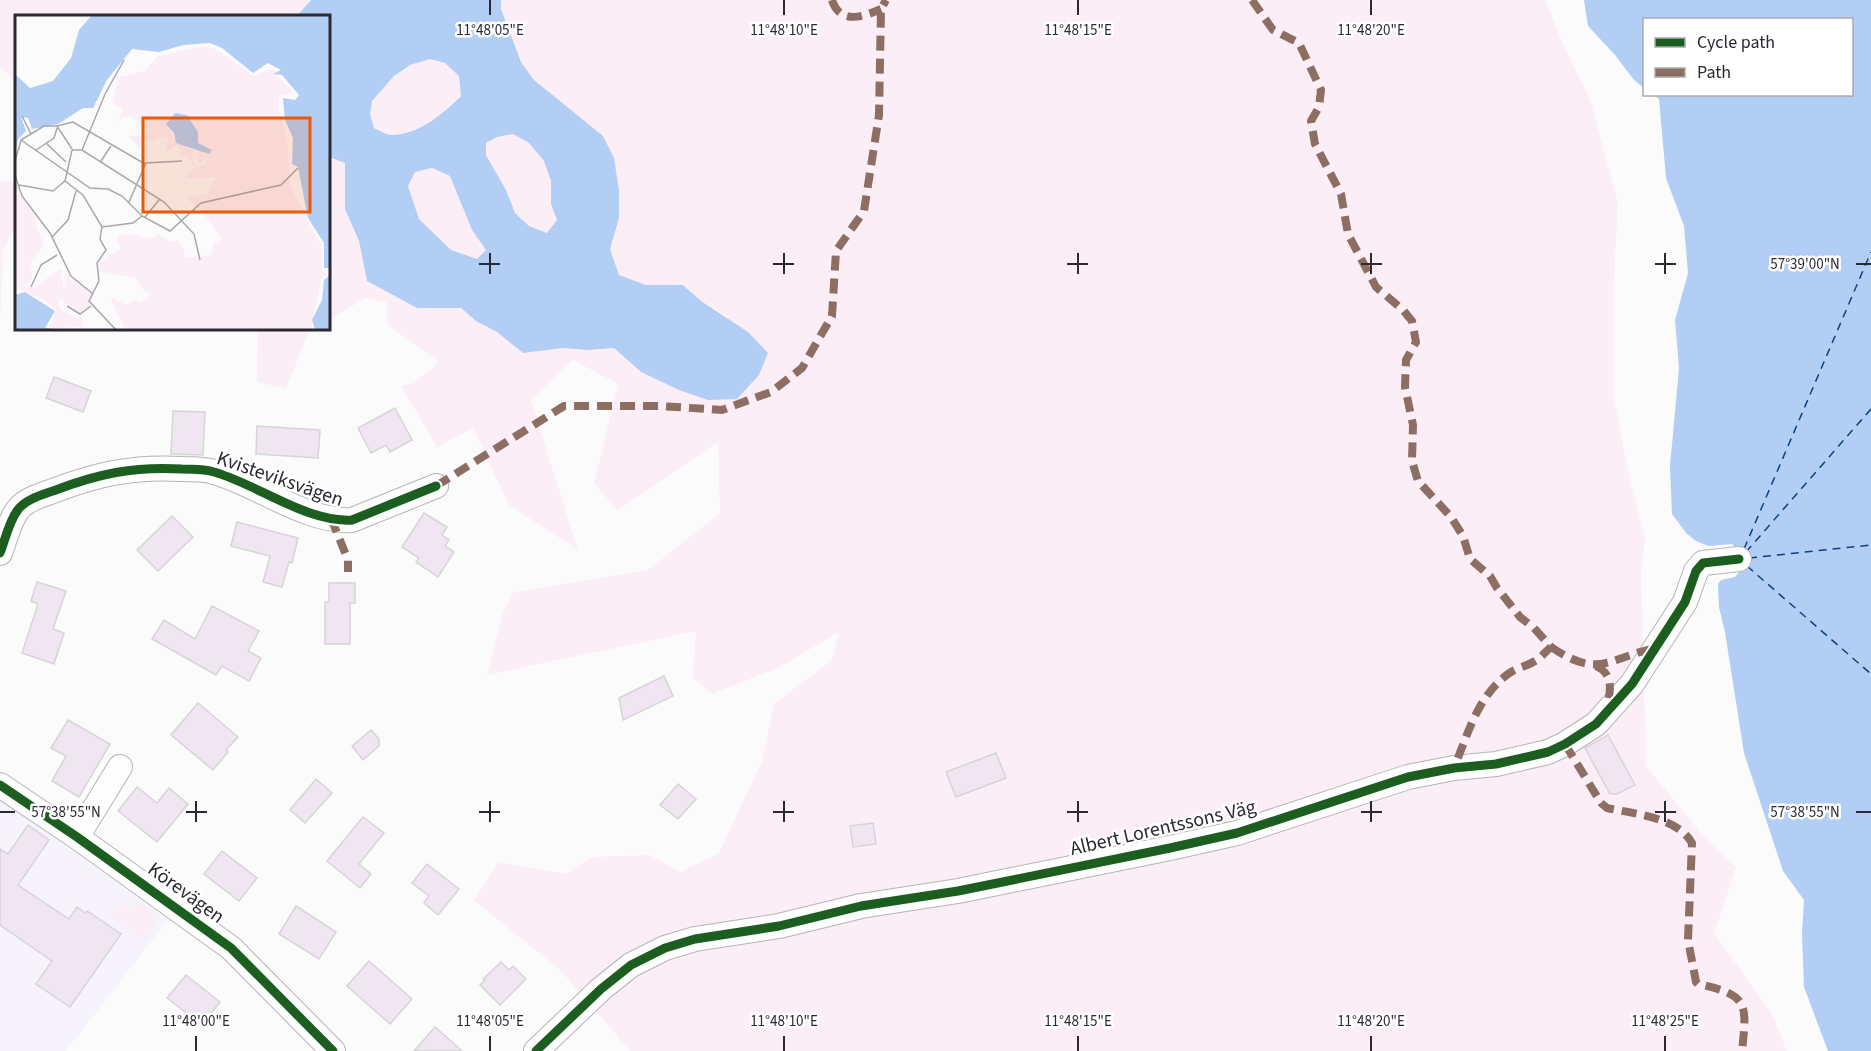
<svg xmlns="http://www.w3.org/2000/svg" width="1871" height="1051" font-family="'Source Sans 3',sans-serif">
<rect width="100%" height="100%" fill="#fbfbfb"/>
<path fill="#f6f3fd" d="M0,799L168,920L66,1051H0Z"/>
<g fill="#fceef6">
<path d="M0,0H311L297,16H16V83L0,66Z"/>
<path d="M501,0H1545L1563,44L1590,99L1618,203L1613,298V393L1627,466L1645,538L1641,570L1646,766L1699,831L1736,868L1714,933L1772,1014L1787,1051H630L561,971L474,900L499,862L566,874L591,857L650,855L680,872L719,853L762,761L774,704L832,660L839,632L778,668L712,694L693,678L696,631L487,675L503,613L514,592L648,570L720,513L718,442L618,510L594,484L618,384L573,360L531,400L578,550L509,505L473,428L437,447L401,386L414,383L439,362L388,325L386,302L365,298L329,321V157L345,163V209L359,241L367,281L417,308H461L476,321L497,332L523,353L563,348L588,350L614,348L641,372L728,317L701,301L683,285H646L619,275L610,249L619,218L566,107L534,80L521,62L501,9Z"/>
<path d="M430,59L445,63L459,76L461,95C444,113 418,135 392,135C386,135 379,130 374,128L370,114L372,101L394,76L410,65Z"/>
<path d="M513,134L529,143L544,161L551,181V204L557,221L547,234L529,226L515,213L506,190L486,155V143L497,137Z"/>
<path d="M432,168L450,176L472,230L486,250L477,259L451,250L419,219L408,187L415,172Z"/>
<path d="M0,181L16,182V225L3,251L0,323Z"/>
<path d="M258,329H316L308,333L286,389L257,382Z"/>
<path d="M137,902L156,916L157,923L144,940L114,919L112,914L121,904L131,911Z"/>
</g>
<g fill="#b2cef4" fill-rule="evenodd">
<path d="M311,0H501V9L521,62L534,80L603,136L614,158L619,191V218L610,249L619,275L646,285H683L701,301L748,332L768,353L759,375L737,399L708,400L679,390L641,372L614,348L588,350L563,348L523,353L497,332L476,321L461,308H417L367,281L359,241L345,209V163L329,157L328,16H297ZM430,59L445,63L459,76L461,96C444,113 418,135 392,135C386,135 379,130 374,128L370,114L372,101L394,76L410,65ZM513,134L529,143L544,161L551,181V204L557,220L547,233L529,226L515,213L506,190L486,155V143L497,137ZM432,168L450,176L472,230L486,250L477,259L451,250L419,219L408,186L415,172Z"/>
<path d="M1584,0H1871V1051H1828L1804,987L1802,934L1804,900L1783,871L1744,753L1725,632L1719,607L1718,584L1721,580L1735,577L1740,571L1736,549L1732,544L1708,546L1696,541L1687,534L1672,514L1670,466L1679,368L1675,320L1688,273L1684,226L1666,178L1659,99L1653,95L1852,94V20H1644V88L1634,80L1615,55L1588,26Z"/>
</g>
<g fill="none" stroke-linecap="round" stroke-linejoin="round">
<g stroke="#0d4180" stroke-width="1.5" stroke-dasharray="8 6" stroke-linecap="butt">
<path d="M1744,549L1871,252"/>
<path d="M1746,552L1871,409"/>
<path d="M1749,558L1871,545"/>
<path d="M1747,566L1871,674"/>
</g>
</g>
<g fill="#efe6f1" stroke="#d7d4d7" stroke-width="1.5">
<path d="M54,377L91,391L83,412L46,398Z"/>
<path d="M395,408L412,440L390,452L386,445L371,453L358,428Z"/>
<path d="M173,411L205,412L203,455L171,454Z"/>
<path d="M257,426L320,430L318,458L256,454Z"/>
<path d="M424,513L447,527L442,535L449,540L445,546L454,552L438,577L416,562L419,558L402,547Z"/>
<path d="M172,516L193,537L158,571L137,550Z"/>
<path d="M237,522L298,538L292,563L289,562L282,587L263,582L270,556L231,546Z"/>
<path d="M37,582L66,591L53,629L64,633L54,664L22,653L38,604L31,601Z"/>
<path d="M329,583H355V603H350V644H325V602H329Z"/>
<path d="M212,606L259,631L248,651L261,658L249,681L222,666L216,675L152,639L164,620L195,639Z"/>
<path d="M664,676L673,696L623,720L619,698Z"/>
<path d="M198,703L238,737L226,750L228,752L213,770L171,735Z"/>
<path d="M68,720L110,744L79,797L52,781L66,756L51,748Z"/>
<path d="M371,730L379,739V746L363,760L352,746Z"/>
<path d="M1608,735L1635,785L1617,794H1610L1585,748Z"/>
<path d="M996,753L1006,778L956,797L946,772Z"/>
<path d="M316,779L332,793L305,823L290,810Z"/>
<path d="M678,784L696,799L678,819L660,805Z"/>
<path d="M137,787L157,803L169,788L188,804L157,842L118,811Z"/>
<path d="M363,817L384,833L359,864L371,874L360,888L327,861Z"/>
<path d="M873,823L876,844L853,847L850,826Z"/>
<path d="M28,825L49,840L18,885L69,919L77,907L85,913L87,911L121,934L70,1007L36,984L52,961L0,925V849L8,854Z"/>
<path d="M222,851L257,878L239,901L204,874Z"/>
<path d="M427,864L459,889L438,915L424,903L429,896L412,883Z"/>
<path d="M296,906L336,932L319,959L279,934Z"/>
<path d="M369,961L412,999L390,1024L347,986Z"/>
<path d="M501,962L509,970L513,966L526,979L500,1005L480,985L485,980L483,979Z"/>
<path d="M186,975L220,1002L202,1025L167,998Z"/>
<path d="M435,1027L462,1051H414Z"/>
</g>
<g fill="none" stroke-linecap="round" stroke-linejoin="round">
<g stroke="#b5b4b7" stroke-width="26">
<g id="minor">
<path d="M0,553C5,540 9,522 17,511C24,500 41,495 53,491C97,474 134,466 182,469C193,469 205,469 214,472C257,484 307,523 352,520L436,486"/>
<path d="M0,785L77,837L231,948L333,1051"/>
<path d="M77,837L120,767"/>
<path d="M536,1051L601,989L631,965L665,948L695,939L779,926L861,906L958,891L1170,848L1237,833L1408,777L1454,768L1496,764L1548,752L1565,744L1596,724L1632,684L1685,602L1696,571L1703,563L1739,559"/>
</g>
</g>
<use href="#minor" stroke="#fefefe" stroke-width="24"/>
<g stroke="#8d6e63" stroke-width="8" stroke-dasharray="15 8" stroke-linecap="butt">
<path d="M832,0C840,25 863,17 881,9"/>
<path d="M1252,0L1273,30L1299,43L1321,90L1319,107L1311,121L1315,144L1341,194L1348,234L1376,287L1403,310L1412,321L1416,342L1406,360L1405,387L1413,425L1412,461L1418,481L1451,517L1463,536L1470,559L1490,576L1497,588L1520,617L1534,628L1551,647C1545,652 1540,659 1533,662C1525,667 1516,668 1508,674C1477,697 1468,734 1454,768"/>
<path d="M436,486L564,406H660L722,410L771,392L802,368L832,316L836,251L864,211L879,115L881,9L886,0"/>
<path d="M331,518L348,560V572"/>
<path d="M1551,647C1599,679 1607,659 1655,648"/>
<path d="M1596,666C1615,675 1610,691 1607,709"/>
<path d="M1565,744L1601,803L1607,808C1635,814 1677,817 1692,843L1688,940L1696,982L1698,984C1749,995 1747,1003 1742,1051"/>
</g>
<g stroke="#fff" stroke-width="13">
<g id="cycleway">
<path d="M0,553C5,540 9,522 17,511C24,500 41,495 53,491C97,474 134,466 182,469C193,469 205,469 214,472C257,484 307,523 352,520L436,486"/>
<path d="M0,785L77,837L231,948L333,1051"/>
<path d="M536,1051L601,989L631,965L665,948L695,939L779,926L861,906L958,891L1170,848L1237,833L1408,777L1454,768L1496,764L1548,752L1565,744L1596,724L1632,684L1685,602L1696,571L1703,563L1739,559"/>
</g>
</g>
<use href="#cycleway" stroke="#1b5e20" stroke-width="9"/>
</g>
<path fill="none" stroke="#2b2931" stroke-width="2" d="M490,0V15M784,0V15M1078,0V15M1371,0V15M490,253V274M784,253V274M1078,253V274M1371,253V274M1665,253V274M479,264H500M773,264H794M1067,264H1088M1361,264H1382M1655,264H1676M1856,264H1871M196,801V822M490,801V822M784,801V822M1078,801V822M1371,801V822M1665,801V822M0,812H15M186,812H207M479,812H500M773,812H794M1067,812H1088M1361,812H1382M1655,812H1676M1856,812H1871M196,1036V1051M490,1036V1051M784,1036V1051M1078,1036V1051M1371,1036V1051M1665,1036V1051"/>
<g text-anchor="middle" dominant-baseline="central" stroke-width="5" stroke-linejoin="round" paint-order="stroke">
<g font-size="20" fill="#2b2931" stroke="#fff">
<text transform="translate(280 479) rotate(19)">Kvisteviksvägen</text>
<text transform="translate(1163 828) rotate(-13)">Albert Lorentssons Väg</text>
<text transform="translate(186 893) rotate(36)">Körevägen</text>
</g>
</g>
<g transform="translate(15 15)">
<rect width="315" height="315" fill="#fbfbfb"/>
<path d="M190,31L202,35L239,61L254,54L261,56V60L280,78L264,80V97L272,121L275,171L306,230L307,255L312,259L307,262L296,313L291,315H117L108,311L95,282L112,290L119,285L126,288L136,279L128,275L121,263L84,256L85,247L106,233L102,225L105,220L118,219L135,224L142,219L157,227L163,225L170,235L168,243L197,240L198,229L207,224L189,199L171,183L192,179L202,162L172,163L174,156L192,149V143L183,149V137L179,135L176,139L180,152L171,141L167,143L163,130L151,137L153,123L148,121L136,126L130,123L125,133L112,121L134,120L133,114L115,101L107,102L101,111L108,95L97,88L104,62L129,56L143,41ZM167,98L182,115L183,128L197,135H175L160,125L151,109ZM0,164L7,184L22,202L19,204L29,231L16,246L17,264L10,271L20,272L46,253L48,275L51,271L49,262L54,259L57,269L59,264L77,279L75,290L72,294L66,291L71,295L64,299L50,288L46,292L50,285L44,284V292L48,296L60,303L67,301L69,312L34,313L41,295L28,284L0,273Z" fill="#fceef6" fill-rule="evenodd"/>
<path d="M77,0H315V253H309V228L293,203L283,152L277,149L278,123L270,105L268,83L280,85L284,80L267,60L258,59L266,55L253,48L238,58L207,33L195,28L168,30L144,37L117,34L92,65L78,93H68L43,109L17,114L13,103L6,102L11,116L3,124L0,139V59L15,73L38,66L56,43L64,15ZM160,98L172,100L183,117V128L197,135L194,139L161,128L159,118L151,109ZM315,260V315H300L297,305L307,285L309,265ZM10,277L40,296L30,313L49,315H0V280Z" fill="#b2cef4"/>
<path fill="none" stroke="#b2cef4" stroke-width="3" d="M0,98L7,101V94L99,26L162,0M0,102L7,101L100,27L131,13L158,4L231,3L278,25L294,48L300,70L301,103L284,151M286,150L315,115M284,153L315,184M284,153L315,150"/>
<path fill="none" stroke="#a8a7aa" stroke-width="1.5" d="M7,101L16,119M42,111L58,107L130,149M6,125L75,173L93,174L107,181L127,201L155,216L186,188L266,170L283,153M6,125L29,111H42L57,134M31,128L51,147M21,135L39,123L42,113M57,135H67L149,187L179,219L185,245M57,135L50,166L68,180L87,212L118,208L127,201M67,135L90,79L109,45M0,146L6,125M86,146L96,131M0,160L7,181L35,218L56,261L78,279M4,170L38,176L50,166M114,187L131,148L167,146M130,202L144,185M87,212L85,224L91,235L82,248L84,266L74,286L101,315M37,222L53,205L61,176M16,272L26,250L42,240M52,291L65,299L76,291"/>
<path fill="#e8590c" fill-opacity="0.15" stroke="#e8590c" stroke-width="3" d="M128,103H295V197H128Z"/>
<rect width="315" height="315" fill="none" stroke="#2b2931" stroke-width="3"/>
</g>
<g font-size="15" text-anchor="middle" fill="#2b2931" stroke="#fff" stroke-width="5" stroke-linejoin="round" paint-order="stroke">
<text x="490" y="35">11°48'05"E</text>
<text x="784" y="35">11°48'10"E</text>
<text x="1078" y="35">11°48'15"E</text>
<text x="1371" y="35">11°48'20"E</text>
<text x="1805" y="269">57°39'00"N</text>
<text x="66" y="817">57°38'55"N</text>
<text x="1805" y="817">57°38'55"N</text>
<text x="196" y="1026">11°48'00"E</text>
<text x="490" y="1026">11°48'05"E</text>
<text x="784" y="1026">11°48'10"E</text>
<text x="1078" y="1026">11°48'15"E</text>
<text x="1371" y="1026">11°48'20"E</text>
<text x="1665" y="1026">11°48'25"E</text>
</g>
<rect x="1643" y="18" width="210" height="78" fill="#ffffff" stroke="#aaa9ad" stroke-width="1.5"/>
<rect x="1655" y="38" width="30" height="9" fill="#1b5e20" stroke="#aaa9ad" stroke-width="1.5"/>
<text x="1697" y="48" font-size="18" fill="#2b2931">Cycle path</text>
<rect x="1655" y="68" width="30" height="9" fill="#8d6e63" stroke="#aaa9ad" stroke-width="1.5"/>
<text x="1697" y="78" font-size="18" fill="#2b2931">Path</text>
</svg>
